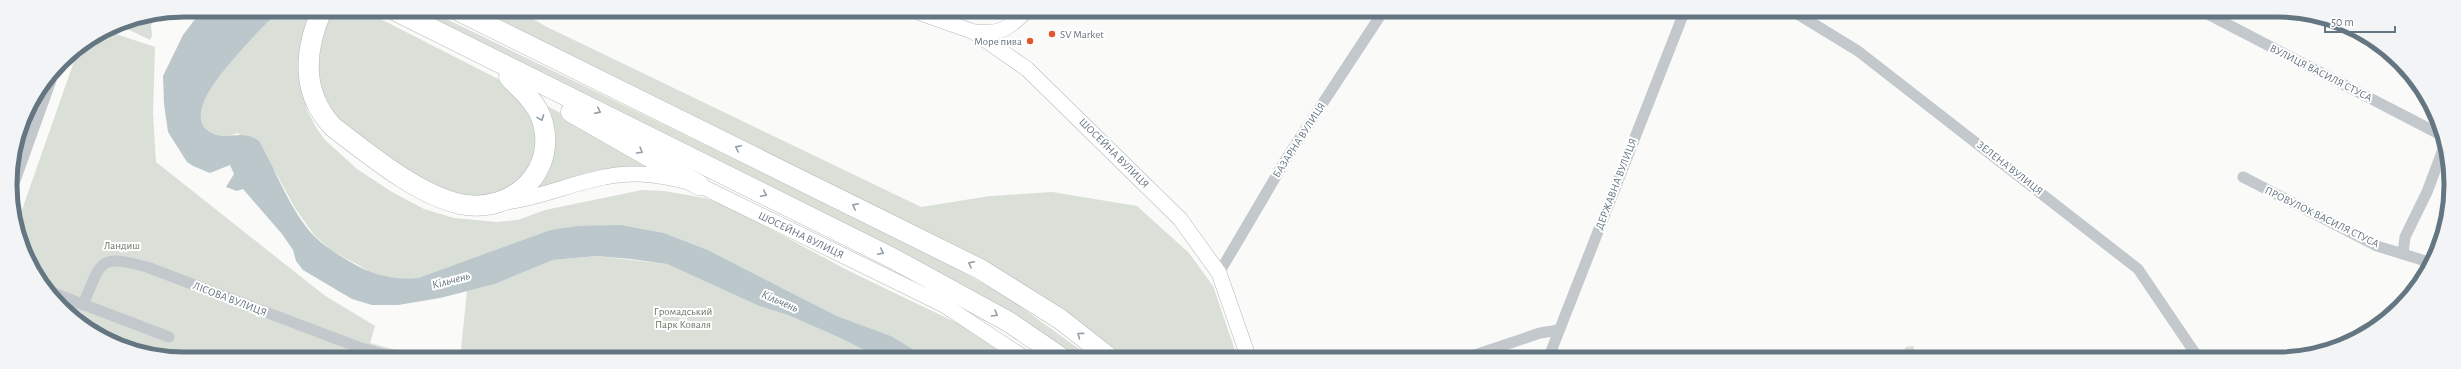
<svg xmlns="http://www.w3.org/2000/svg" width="2461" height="369" font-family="'Alegreya Sans',sans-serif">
<rect width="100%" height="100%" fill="#fafaf8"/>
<g fill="#dadfd7">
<path d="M280,10H312L302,90L307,110L317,129L325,140L357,169L392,192L424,209L454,218L497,222L518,220L545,210L642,190L664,191L705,198L731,208L849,271L957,323L1011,359H929L891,336L837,316L708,250L664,233L623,225L550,230L418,278L399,279L380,277L331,250L314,235L295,208L276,173L238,133C228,137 218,138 209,132C197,124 200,107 206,96C219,72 259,30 280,10Z"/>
<path d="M328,10H363L504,82L528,104L539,151L513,191L469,197L428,185L337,124L317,92L319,35Z"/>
<path d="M410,10H428L932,255L1007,297L1093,359H1070Z"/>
<path d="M477,10H518L545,26L921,207L990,196L1052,192L1137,206L1189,253L1213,286L1238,359H1120L1081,326Z"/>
<path d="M156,16L151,25L152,36L150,40L117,24Z"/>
<path d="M107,31L155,47L153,113L156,162L324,295L375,326L370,343L429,359H173L107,341L53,300L19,241L17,224L78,50Z"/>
<path d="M539,102L673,170L527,191L534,187Z"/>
<path d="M596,256L667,264L759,306L788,315L838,337L882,359H460L467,291L495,284L553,260Z"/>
<path d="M1914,346V359H1899L1906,347Z"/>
</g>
<path fill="#bbc7cb" d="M202,10H280C261,28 217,74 206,97C201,107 197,122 207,130C225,144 240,127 259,141C276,171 290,210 314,236C324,246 337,254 349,261C372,275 391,280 418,278L550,230L578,226L622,225L664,233L708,250L837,316L891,336L929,359H882L838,337L788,315L759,306L667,264L631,259L596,256L553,260L495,284L440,298L398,305H372L352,299L303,270L296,261L293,250L282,234L243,189L237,191L226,187L234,174L230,165L210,173L193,166L187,162L168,132L164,104L163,76L183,35Z"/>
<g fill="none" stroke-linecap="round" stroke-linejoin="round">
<g stroke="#b3babf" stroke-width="16">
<g id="secondary">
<path d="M912,10L974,32L1027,69L1180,219L1219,273L1249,359"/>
<path d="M975,32C1001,35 1009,28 1027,10"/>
<path d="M506,202C540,198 572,183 605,177C637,170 668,176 699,185L944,305L1026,359"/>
</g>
</g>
<g stroke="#b4b9bd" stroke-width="21">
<g id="highway">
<path d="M322,10C304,51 301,93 333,127C369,154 416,194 460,204C513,215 560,169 541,117C535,101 520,89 509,77"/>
<path d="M394,10L894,259L1009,322L1063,359"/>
<path d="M457,10L980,269L1060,319L1111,359"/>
<path d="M571,112L699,185"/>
</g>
</g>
<g stroke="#c3c8cc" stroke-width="11">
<path d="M1791,10L1858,51L2138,269L2199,359"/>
<path d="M2200,10L2443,136"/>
<path d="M20,131L31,135"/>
<path d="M2243,177L2377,246L2432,263"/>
<path d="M12,189L54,72"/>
<path d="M2403,254L2405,237L2427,192L2444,147"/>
<path d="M1219,273L1288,156L1384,10"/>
<path d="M48,291L169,337"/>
<path d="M83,305C102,260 98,254 147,267L358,347L401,359"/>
<path d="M1463,359L1540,333L1559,330"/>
<path d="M1548,359L1685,10"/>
</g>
<use href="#secondary" stroke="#fff" stroke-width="15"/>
<use href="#highway" stroke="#fff" stroke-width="20"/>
</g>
<defs><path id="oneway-chevron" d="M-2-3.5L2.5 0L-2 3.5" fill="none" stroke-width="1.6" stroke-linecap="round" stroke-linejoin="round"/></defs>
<g stroke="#939fa8">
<use href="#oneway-chevron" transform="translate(598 111) rotate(26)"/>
<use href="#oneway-chevron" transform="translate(541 118) rotate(70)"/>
<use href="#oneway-chevron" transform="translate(738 148) rotate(-154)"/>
<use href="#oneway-chevron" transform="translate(640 151) rotate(30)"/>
<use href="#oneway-chevron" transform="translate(764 194) rotate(26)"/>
<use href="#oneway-chevron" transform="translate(855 206) rotate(-154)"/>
<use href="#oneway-chevron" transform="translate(881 252) rotate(26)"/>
<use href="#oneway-chevron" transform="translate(971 264) rotate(-153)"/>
<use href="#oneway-chevron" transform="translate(995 314) rotate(30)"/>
<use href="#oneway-chevron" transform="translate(1080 335) rotate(-143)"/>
</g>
<g fill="#e4572e" stroke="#fff" stroke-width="1.5">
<circle cx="1052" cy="34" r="4"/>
<circle cx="1030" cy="41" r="4"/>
</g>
<g text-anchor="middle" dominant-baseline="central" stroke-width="4" stroke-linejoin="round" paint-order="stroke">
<g font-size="11" fill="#657683" stroke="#fff" text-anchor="start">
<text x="1060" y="34">SV Market</text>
<text x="1022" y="41" text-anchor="end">Море пива</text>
</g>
<g font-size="11" fill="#657683" stroke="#fff">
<text transform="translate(2321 73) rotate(27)">ВУЛИЦЯ ВАСИЛЯ СТУСА</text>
<text transform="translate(1299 140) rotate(-57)">БАЗАРНА ВУЛИЦЯ</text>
<text transform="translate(1114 153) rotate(45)">ШОСЕЙНА ВУЛИЦЯ</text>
<text transform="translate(2010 168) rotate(38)">ЗЕЛЕНА ВУЛИЦЯ</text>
<text transform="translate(1616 184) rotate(-69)">ДЕРЖАВНА ВУЛИЦЯ</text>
<text transform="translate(2322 217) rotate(26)">ПРОВУЛОК ВАСИЛЯ СТУСА</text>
<text transform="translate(801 235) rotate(26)">ШОСЕЙНА ВУЛИЦЯ</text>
<text transform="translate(230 299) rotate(21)">ЛІСОВА ВУЛИЦЯ</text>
</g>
<g font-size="11" fill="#687a64" stroke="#fff">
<text x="122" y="245">Ландиш</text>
<text x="683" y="311">Громадський<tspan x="683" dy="13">Парк Коваля</tspan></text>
</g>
<g font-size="12" font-style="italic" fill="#60757c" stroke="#fff">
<text transform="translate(451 280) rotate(-15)">Кільчень</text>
<text transform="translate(780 301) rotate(23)">Кільчень</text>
</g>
</g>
<path d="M0 0H2461V369H0ZM184 17H2277A167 167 0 0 1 2444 184V185A167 167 0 0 1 2277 352H184A167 167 0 0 1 17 185V184A167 167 0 0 1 184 17Z" fill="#f3f4f5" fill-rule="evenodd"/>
<path fill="none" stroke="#657683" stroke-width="5" d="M184 17H2277A167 167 0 0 1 2444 184V185A167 167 0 0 1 2277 352H184A167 167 0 0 1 17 185V184A167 167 0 0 1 184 17Z"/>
<path d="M2325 26v6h70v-6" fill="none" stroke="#657683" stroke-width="2"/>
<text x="2331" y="26" font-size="12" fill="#657683" stroke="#ffffff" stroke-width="3" paint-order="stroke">50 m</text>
</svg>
